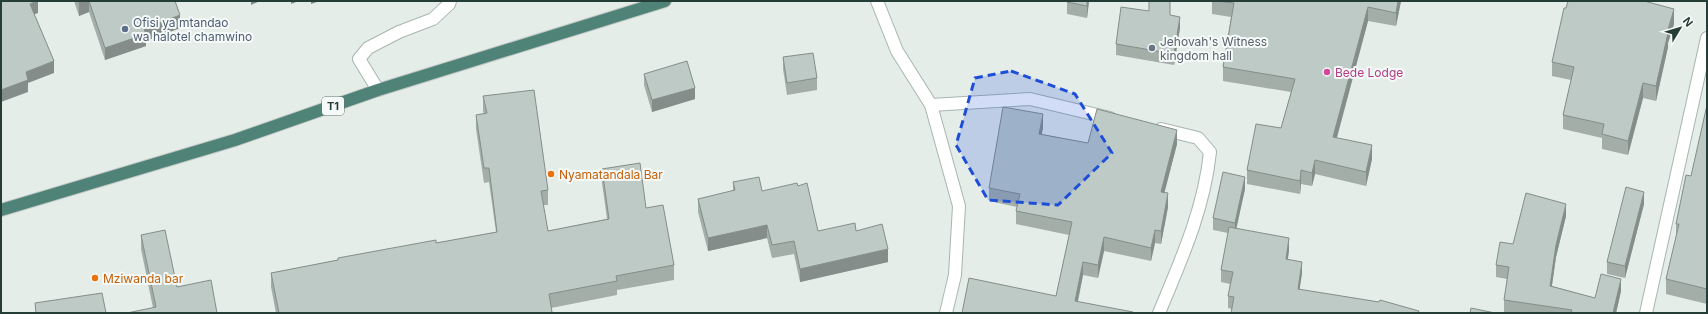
<svg xmlns="http://www.w3.org/2000/svg" width="1708" height="314" font-family="Inter,sans-serif">
<rect width="100%" height="100%" fill="#e5ede9"/>
<g fill="none" stroke-linecap="round" stroke-linejoin="round">
<g stroke="#a8b5b0" stroke-width="14">
<g id="minor">
<path d="M877,1L897,51L931,105L959,206L955,275L946,313"/>
<path d="M378,90L359,59L368,48L399,32L433,19L449,4L450,1"/>
<path d="M931,105L1030,99L1110,118"/>
<path d="M1159,313C1181,260 1204,210 1210,152L1198,138L1161,129"/>
<path d="M1646,313L1707,38"/>
</g>
</g>
<g stroke="#c2c9c7" stroke-width="14">
<path id="trunk" d="M1,210L235,140L378,90L665,1"/>
</g>
<use href="#minor" stroke="#fff" stroke-width="12"/>
<use href="#trunk" stroke="#508378" stroke-width="12"/>
</g>
<g fill="#a3aea9">
<path d="M74,1H175L180,28L146,41V46L105,60L89,12L79,16Z"/>
<path d="M1067,1H1089L1087,18L1067,14Z"/>
<path d="M1212,1H1401L1396,26L1368,21L1337,138L1372,159L1366,186L1315,174L1312,186L1301,184L1300,194L1247,184V170L1281,128L1291,92L1223,81V67L1231,17L1212,14Z"/>
<path d="M1170,15L1180,28L1174,65L1116,55V44Z"/>
<path d="M1674,24L1668,43V47L1656,101L1643,98L1628,155L1602,149V138L1563,129V115L1571,80L1552,76V62Z"/>
<path d="M783,57L817,78V90L787,95L783,69Z"/>
<path d="M644,74L695,99L652,112L644,85Z"/>
<path d="M483,96L548,190V205H543L548,231L607,219L602,183V169L646,208L674,265V280L617,290V295L551,308L552,313H276L271,287V273L338,260V258L436,243L496,232L489,182L484,183L476,129V115L484,114L483,111Z"/>
<path d="M1707,105V304L1666,294V279L1676,238V224L1691,176Z"/>
<path d="M1043,128L1041,134L1088,143L1177,144L1164,193L1168,207L1161,244L1155,243L1151,261L1104,251L1098,278L1083,275L1078,302L962,313L1056,296L1069,235L1016,224V211L1017,207L989,201V188Z"/>
<path d="M733,182L762,191L818,231H856L888,262L800,282L794,254L772,258L767,238L708,251L698,212V199L733,191Z"/>
<path d="M1245,189L1236,228L1289,250L1288,259L1302,273L1299,290L1419,313L1232,309L1228,308V296L1230,284L1221,282V270L1228,233L1213,230V218Z"/>
<path d="M1644,204L1625,278L1607,274V262Z"/>
<path d="M1566,216L1556,257L1552,286L1595,298L1621,291L1616,313H1509L1504,312V300L1507,279L1496,277V265L1513,244Z"/>
<path d="M141,235L177,287L217,313L153,308L141,249Z"/>
</g>
<g fill="#848d8a">
<path d="M38,1V13L30,16V4Z"/>
<path d="M84,1H89V12L79,16V3Z"/>
<path d="M251,1H260L251,5Z"/>
<path d="M291,1H299L291,4Z"/>
<path d="M311,1H320L311,4Z"/>
<path d="M1087,1H1089L1087,18Z"/>
<path d="M1398,1H1401L1396,26V13Z"/>
<path d="M1368,7V21L1333,151V137Z"/>
<path d="M1674,9V24L1668,43V47L1656,101V86L1667,33Z"/>
<path d="M180,15V28L146,41V46L105,60V48L144,29Z"/>
<path d="M1180,17V28L1174,65V54Z"/>
<path d="M54,61V73L28,83V92L1,102V90L26,72Z"/>
<path d="M1643,83V98L1628,155V141Z"/>
<path d="M695,88V99L652,112V100Z"/>
<path d="M1043,114V128L1039,147V134Z"/>
<path d="M1177,130V144L1161,206V192Z"/>
<path d="M1372,145V159L1366,186V172Z"/>
<path d="M1315,160V174L1312,186V173Z"/>
<path d="M1301,170V184L1300,194V181Z"/>
<path d="M1245,177V189L1235,235V223Z"/>
<path d="M1644,192V204L1625,278V266Z"/>
<path d="M1168,193V207L1161,244V231Z"/>
<path d="M1566,204V216L1556,257L1550,298V286L1556,245Z"/>
<path d="M767,225V238L708,251V238Z"/>
<path d="M1155,230V243L1151,261V248Z"/>
<path d="M1104,237V251L1098,278V265Z"/>
<path d="M1289,238V250L1286,271V259Z"/>
<path d="M888,249V262L800,282V269Z"/>
<path d="M1083,262V275L1075,313V301Z"/>
<path d="M1302,262V273L1298,301V289Z"/>
<path d="M1621,279V291L1616,313H1613Z"/>
</g>
<g fill="#bdcac5" stroke="#848d8a">
<path d="M1,1H37L30,4L54,61L26,72L28,80L1,90Z"/>
<path d="M78,1H84L79,3Z"/>
<path d="M89,1H175L180,15L144,29L146,34L105,48Z"/>
<path d="M1067,1H1087V6L1067,2Z"/>
<path d="M1149,1H1170V15L1180,17L1174,54L1116,44L1121,7L1149,11Z"/>
<path d="M1215,1H1398L1396,13L1368,7L1333,137L1372,145L1366,172L1315,160L1312,173L1301,170L1300,181L1247,170L1256,124L1281,128L1295,79L1223,67L1234,3Z"/>
<path d="M1568,1H1644L1674,9L1667,33H1668L1656,86L1643,83L1628,141L1602,134L1604,124L1563,115L1574,67L1552,62L1564,8H1566Z"/>
<path d="M813,53L817,78L787,83L783,57Z"/>
<path d="M687,61L695,88L652,100L644,74Z"/>
<path d="M534,90L548,190L541,191L548,231L609,219L602,169L640,163L646,208L663,205L674,265L616,276L617,281L549,294L552,312L548,313H278H279L271,273L338,260V258L436,240V243L497,232L489,168H484L476,115L487,113L483,96Z"/>
<path d="M1707,105V289L1666,279L1679,224H1676L1686,175L1691,176Z"/>
<path d="M1003,107L1043,114L1039,134L1088,143L1097,109L1177,130L1161,192L1168,193L1161,231L1155,230L1151,248L1104,237L1098,265L1083,262L1075,301L1133,312V313H962L969,278L1056,296L1072,222L1016,211L1020,194L989,188Z"/>
<path d="M1223,172L1245,177L1235,223L1213,218Z"/>
<path d="M759,177L762,191L797,183L798,186L807,183L818,231L855,223L856,231L882,224L888,249L800,269L794,241L772,245L767,225L708,238L698,199L735,190L733,182Z"/>
<path d="M1626,187L1644,192L1625,266L1607,262Z"/>
<path d="M1526,193L1566,204L1556,245L1550,286L1595,298L1601,274L1621,279L1613,313H1573L1571,312L1572,310L1504,300L1509,267L1496,265L1500,242L1513,244Z"/>
<path d="M1229,227L1289,238L1286,259L1302,262L1298,289L1379,302L1380,300L1419,311L1418,313H1231L1234,297L1228,296L1233,272L1221,270Z"/>
<path d="M165,230L177,287L211,280L217,313H127L156,307L141,235Z"/>
<path d="M102,293L106,313H36L35,303Z"/>
<path d="M1471,308L1495,313H1470Z"/>
</g>
<path fill="#1d4ed8" fill-opacity="0.2" stroke="#1d4ed8" stroke-width="3" stroke-dasharray="8 5" stroke-linejoin="round" d="M1011,71L1075,94L1112,153L1058,205L988,200L956,145L975,78Z"/>
<circle fill="#5c6f8a" stroke="#f5f9f7" stroke-width="1.5" cx="125" cy="29" r="4"/>
<circle fill="#6b7280" stroke="#f5f9f7" stroke-width="1.5" cx="1152" cy="48" r="4"/>
<circle fill="#d1479c" stroke="#f5f9f7" stroke-width="1.5" cx="1327" cy="72" r="4"/>
<g fill="#e8710a" stroke="#f5f9f7" stroke-width="1.5">
<circle cx="551" cy="174" r="4"/>
<circle cx="95" cy="278" r="4"/>
</g>
<g text-anchor="middle" dominant-baseline="central" stroke-width="4" stroke-linejoin="round" paint-order="stroke">
<rect fill="#f5f9f7" stroke="#637571" stroke-width="1" x="322" y="97" width="22" height="18" rx="3"/>
<g font-size="11" font-weight="bold" fill="#253d37">
<text x="333" y="106">T1</text>
</g>
<g font-size="12" fill="#4e5e75" stroke="#f5f9f7" text-anchor="start">
<text x="133" y="22">Ofisi ya mtandao<tspan x="133" dy="14">wa halotel chamwino</tspan></text>
</g>
<g font-size="12" fill="#5b616d" stroke="#f5f9f7" text-anchor="start">
<text x="1160" y="41">Jehovah's Witness<tspan x="1160" dy="14">kingdom hall</tspan></text>
</g>
<g font-size="12" fill="#b23c85" stroke="#f5f9f7" text-anchor="start">
<text x="1335" y="72">Bede Lodge</text>
</g>
<g font-size="12" fill="#c56008" stroke="#f5f9f7" text-anchor="start">
<text x="559" y="174">Nyamatandala Bar</text>
<text x="103" y="278">Mziwanda bar</text>
</g>
</g>
<rect width="1708" height="314" fill="none" stroke="#253d37" stroke-width="4"/>
<g transform="translate(1680 28) rotate(52)" stroke="#f5f9f7" stroke-width="3" paint-order="stroke">
<path d="M0-3L7 15L0 10L-7 15Z" fill="#253d37"/>
<text y="-6" font-size="11" font-weight="bold" text-anchor="middle" fill="#253d37">N</text>
</g>
</svg>
